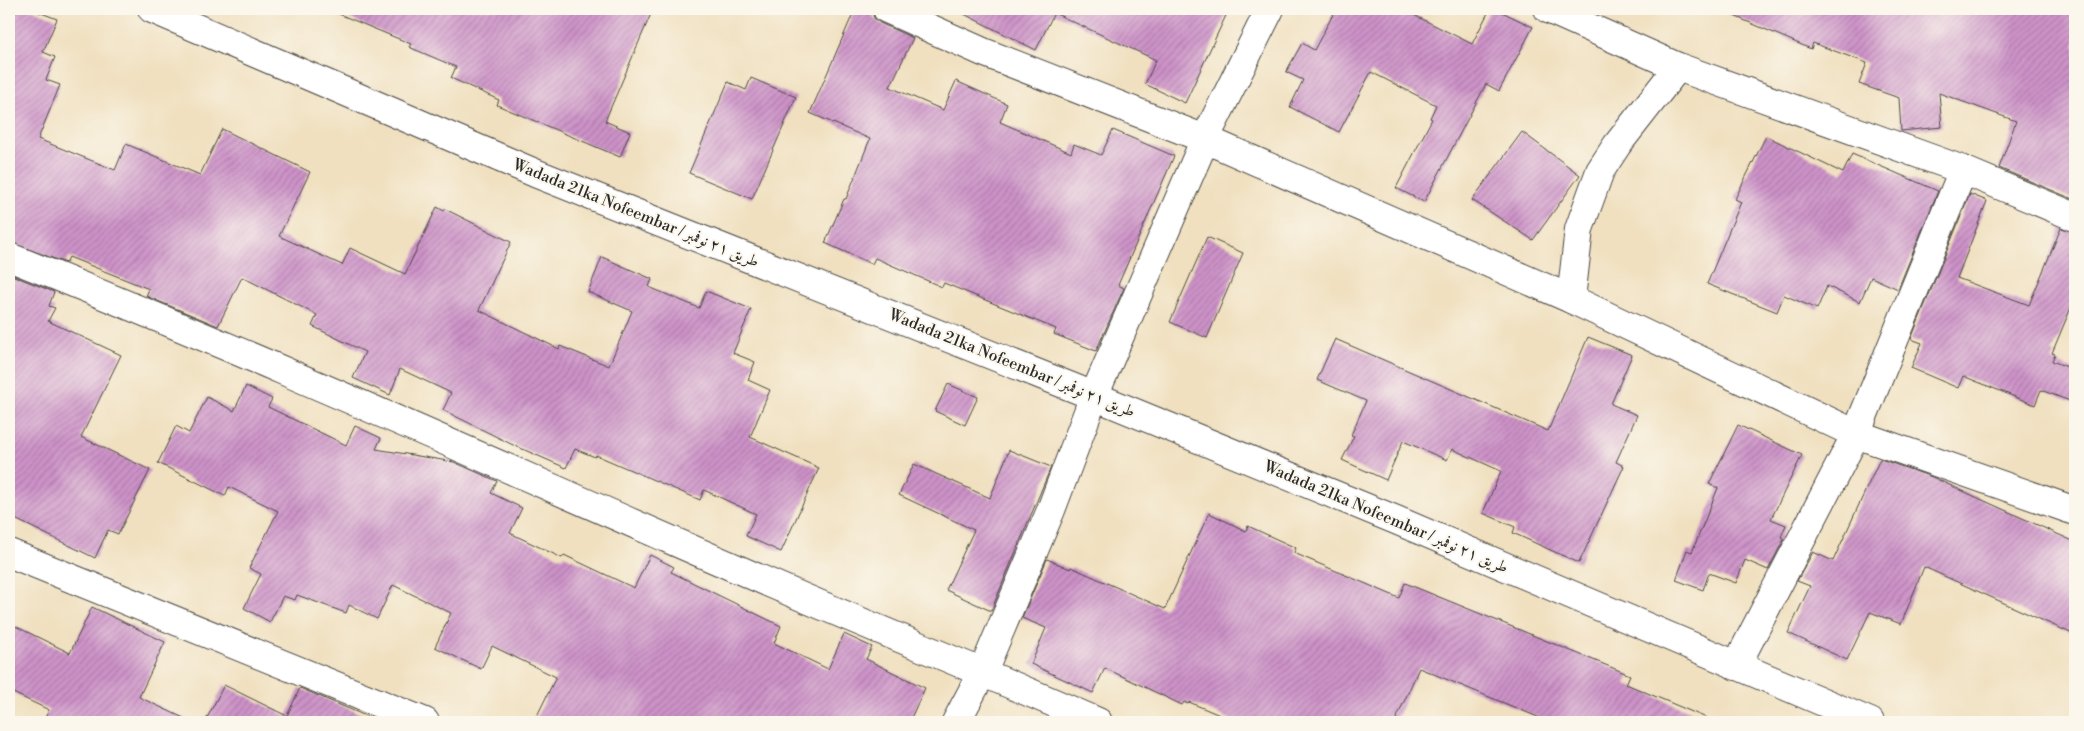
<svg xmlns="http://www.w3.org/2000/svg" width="2084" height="731" font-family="'Libre Bodoni',Amiri,serif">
<defs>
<pattern id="building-hatch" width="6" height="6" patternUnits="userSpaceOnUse" patternTransform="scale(1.25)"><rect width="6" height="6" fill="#ce93c9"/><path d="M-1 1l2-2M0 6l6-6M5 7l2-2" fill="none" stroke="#a778a3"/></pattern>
</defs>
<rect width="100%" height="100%" fill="#fbf7ec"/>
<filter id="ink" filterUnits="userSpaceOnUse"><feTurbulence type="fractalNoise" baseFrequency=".02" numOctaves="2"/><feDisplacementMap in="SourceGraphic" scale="10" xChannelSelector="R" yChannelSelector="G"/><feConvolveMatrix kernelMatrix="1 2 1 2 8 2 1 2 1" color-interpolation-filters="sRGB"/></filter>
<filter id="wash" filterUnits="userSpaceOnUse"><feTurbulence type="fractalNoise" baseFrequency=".0096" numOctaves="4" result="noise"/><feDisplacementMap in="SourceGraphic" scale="20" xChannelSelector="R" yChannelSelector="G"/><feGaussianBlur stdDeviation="1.12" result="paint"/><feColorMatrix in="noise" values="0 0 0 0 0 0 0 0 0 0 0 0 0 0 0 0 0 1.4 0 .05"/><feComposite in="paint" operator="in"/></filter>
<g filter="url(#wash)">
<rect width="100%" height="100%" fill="#f0e0c0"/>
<g id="blocks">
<g fill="url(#building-hatch)">
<path d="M15,9H31L57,19L43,52L55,57L46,80L60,85L38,139L115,170L126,144L200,175L222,129L310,172L279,236L342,265L350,248L405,274L437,207L444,211L445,209L511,242L479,310L559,349L560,346L609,366L632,311L588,292L602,257L652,279L649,287L699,308L706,291L751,309L733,353L755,362L748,380L770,390L750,437L819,468L781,552L746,536L756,514L704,490L700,500L596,455L595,457L575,449L566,468L511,444L443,410L451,393L400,369L390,395L353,378L365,352L312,326L317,315L242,277L218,326L146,296L149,289L69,257L66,263L9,242V23Z"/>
<path d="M327,9H653L605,121L630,132L620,157L497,105L499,100L451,78L456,67L409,47L411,44Z"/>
<path d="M855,9H872L874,18L880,23L913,38L890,87L943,110L956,81L1007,104L1000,122L1071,153L1074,144L1101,155L1113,130L1174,156L1118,285L1124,288L1096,351L1054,334L1056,329L944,283L942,287L875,258L872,264L825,243L844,199H846L870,139L810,113Z"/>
<path d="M954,9H1229L1185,103L1145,84L1156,60L1054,13L1036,50Z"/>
<path d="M1336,9H1402L1472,44L1490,9H1496L1533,27L1499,91L1486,84L1424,202L1396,188L1432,119L1430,118L1436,105L1371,72L1339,132L1290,107L1303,80L1286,72L1302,43L1314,50Z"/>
<path d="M1718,9H2075V200L1999,168L2016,121L1939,93L1942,127L1901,131L1899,98L1859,84L1867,63L1813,43L1811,49Z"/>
<path d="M751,78L796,97L752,199L689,173L728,82L746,90Z"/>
<path d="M1522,132L1580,175L1533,240L1472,200Z"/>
<path d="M1766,136L1843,173L1852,154L1938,191L1898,289L1871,277L1860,302L1827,286L1817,309L1784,295L1777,312L1707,284L1741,202L1735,199Z"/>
<path d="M1970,194L1987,201L1957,278L2029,305L2061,228L2075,232V298L2052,353L2055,354L2052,361L2075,370V403L2041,390L2035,405L1963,376L1958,388L1911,368L1922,343L1911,339Z"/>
<path d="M1207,237L1243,253L1207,338L1170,322Z"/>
<path d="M9,274L54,292L49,306L55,308L48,321L121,355L81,437L150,470L118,534L108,530L95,558L9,516Z"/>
<path d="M1588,337L1632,355L1611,404L1637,415L1616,462L1624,466L1579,563L1513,533L1515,527L1483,513L1501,471L1452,449L1447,460L1403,441L1386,480L1342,460L1354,436L1351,435L1366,401L1317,380L1335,339L1548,431Z"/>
<path d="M948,384L978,397L965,425L935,411Z"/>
<path d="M246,386L272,399L268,407L346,445L355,426L381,438L376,449L454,462L497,481L491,493L522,508L510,533L562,558L564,555L634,588L650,555L674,567L671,572L781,626L774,643L828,669L844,634L872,647L866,659L925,688L909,722H534L556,677L492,646L481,669L435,647L451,613L393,585L377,619L349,605L346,613L297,595L295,600L283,596L270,622L244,608L261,574L249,568L278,511L229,487L225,496L158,463L176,426L189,433L207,397L234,411Z"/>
<path d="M1738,425L1802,455L1771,519L1786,525L1781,537L1784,539L1768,570L1745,560L1736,583L1709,573L1703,590L1676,580L1687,550L1692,552L1718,488L1709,484Z"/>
<path d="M1009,450L1051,467L991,611L946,590L974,530L899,495L914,464L990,498Z"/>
<path d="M1880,459L1932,477L2075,542V635L1924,567L1901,624L1870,612L1847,660L1788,633L1810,586L1797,581L1813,552L1833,561Z"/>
<path d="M1209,513L1246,531L1248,526L1296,548L1294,553L1399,598L1405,583L1630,675L1626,684L1716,722H1550L1419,668L1395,722H1236L1189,702L1188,704L1184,702L1182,705L1105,668L1093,693L1031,664L1046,628L1022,618L1047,559L1070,569L1071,567L1165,609Z"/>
<path d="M92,607L165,642L139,697L192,722H43L49,710L9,691V623L70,653Z"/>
<path d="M224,685L287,716L300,688L380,722H205Z"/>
</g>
</g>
</g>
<g filter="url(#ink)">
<use href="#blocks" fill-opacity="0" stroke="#494641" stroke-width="1"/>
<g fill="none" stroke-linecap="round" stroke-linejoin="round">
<g stroke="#494641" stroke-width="30">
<g id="minor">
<path d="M887,9L983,52L1205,139L1571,299L1856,434L2075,511"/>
<path d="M1548,9L1678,67L1963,170L2075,217"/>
<path d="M9,257C256,355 498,465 742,571C860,623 980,670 1098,722"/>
<path d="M1571,299L1579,229L1600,171L1617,145L1678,67"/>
<path d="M9,553L425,722"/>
<path d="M1736,666L1856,434L1963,170"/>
<path d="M956,722L983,671L1051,510L1094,396L1205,139L1270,9"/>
</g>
</g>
<g stroke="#494641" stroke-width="30">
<path id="tertiary" d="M152,9L535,173L1094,396L1396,520L1870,722"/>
</g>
<use href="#minor" stroke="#fff" stroke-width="28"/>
<use href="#tertiary" stroke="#fff" stroke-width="28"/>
</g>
</g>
<g text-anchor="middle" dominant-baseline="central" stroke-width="4" stroke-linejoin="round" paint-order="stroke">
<g font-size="16" fill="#2b2b2b" stroke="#fbf7ec">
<text transform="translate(636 213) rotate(22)">Wadada 21ka Nofeembar / طريق ٢١ نوفمبر</text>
<text transform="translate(1012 363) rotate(22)">Wadada 21ka Nofeembar / طريق ٢١ نوفمبر</text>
<text transform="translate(1386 517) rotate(23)">Wadada 21ka Nofeembar / طريق ٢١ نوفمبر</text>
</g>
</g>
<rect width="2084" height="731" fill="none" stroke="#fbf7ec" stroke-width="30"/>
</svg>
